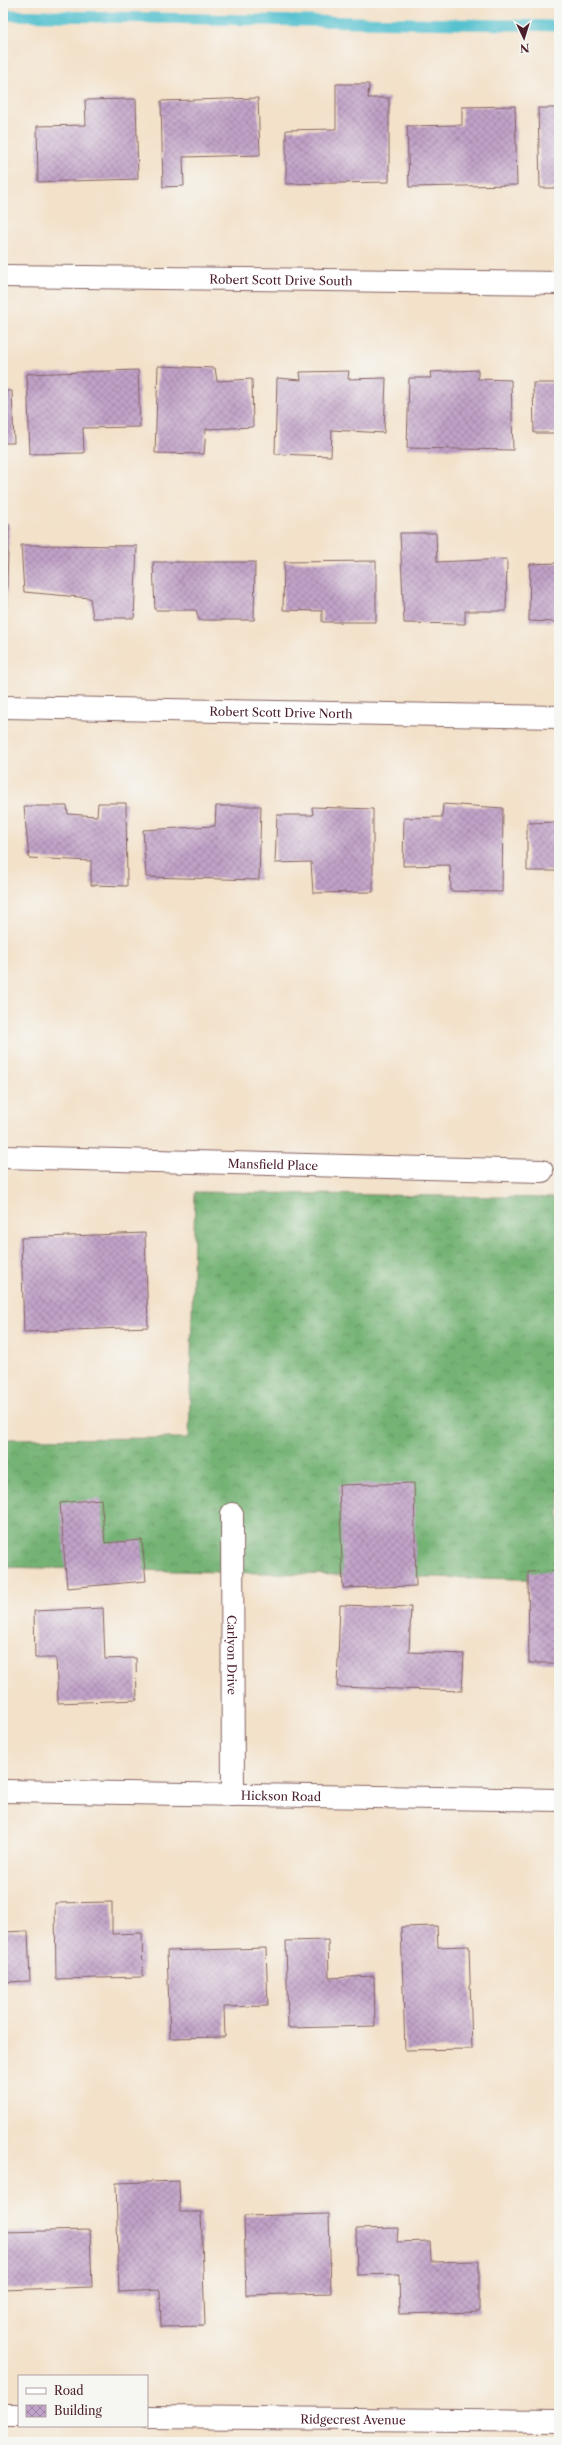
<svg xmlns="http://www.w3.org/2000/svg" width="562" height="2445" font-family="'Libre Caslon Text',serif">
<defs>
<pattern id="forest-crowns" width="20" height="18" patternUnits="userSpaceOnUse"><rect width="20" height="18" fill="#74b374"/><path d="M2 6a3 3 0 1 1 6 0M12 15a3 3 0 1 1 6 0" fill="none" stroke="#61915f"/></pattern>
<pattern id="building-cross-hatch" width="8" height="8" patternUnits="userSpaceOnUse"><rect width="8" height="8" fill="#c1a2c8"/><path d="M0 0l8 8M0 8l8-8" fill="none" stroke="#9f83a3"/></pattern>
</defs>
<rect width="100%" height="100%" fill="#f6f6f2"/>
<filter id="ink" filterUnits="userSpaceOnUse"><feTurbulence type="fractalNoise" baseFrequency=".025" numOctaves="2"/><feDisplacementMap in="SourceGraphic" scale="8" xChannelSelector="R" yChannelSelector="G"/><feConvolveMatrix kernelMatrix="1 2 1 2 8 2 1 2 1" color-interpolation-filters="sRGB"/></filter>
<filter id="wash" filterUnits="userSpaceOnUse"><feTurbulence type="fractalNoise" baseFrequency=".012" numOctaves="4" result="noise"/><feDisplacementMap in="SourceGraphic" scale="16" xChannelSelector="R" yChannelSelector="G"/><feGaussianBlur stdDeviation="0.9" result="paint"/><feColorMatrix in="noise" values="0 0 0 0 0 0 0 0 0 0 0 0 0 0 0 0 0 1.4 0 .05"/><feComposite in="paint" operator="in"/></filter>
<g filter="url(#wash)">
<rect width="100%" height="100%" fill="#f3e1c9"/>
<path fill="url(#forest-crowns)" stroke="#5f6950" d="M195,1192L559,1198V1580L3,1567V1439L189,1438Z"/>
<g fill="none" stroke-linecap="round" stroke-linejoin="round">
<path stroke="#55c1cf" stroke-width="11" d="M3,15L559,26"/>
</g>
<g id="blocks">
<g fill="url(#building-cross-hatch)">
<path d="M336,84H369L368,98H389V182L286,184V130L336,129Z"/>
<path d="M258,98L260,155L183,157L184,186L163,187L161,101Z"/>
<path d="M136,99L138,179L38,182L37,126L86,125L85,100Z"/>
<path d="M515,106L517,185L409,187L407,126L462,125V107Z"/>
<path d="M538,108H559V188H540Z"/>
<path d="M158,366L215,368L217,381L252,379L253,427L206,429L204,454L155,453Z"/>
<path d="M138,370L140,427L83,428L84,453L30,454L27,374Z"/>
<path d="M478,370V379L511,380L513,450L407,448L409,378H431L430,372Z"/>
<path d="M349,371L348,379L386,378L384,433L332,430L331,456L275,454L277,378L301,380L300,372Z"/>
<path d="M533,383H559V433H534Z"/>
<path d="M3,391H12L14,443H3Z"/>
<path d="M3,523L9,524L6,609H3Z"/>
<path d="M400,533H436L437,562L507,559L506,611H465V624L404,623Z"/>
<path d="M21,545L137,546L134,618H93L90,598L24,592Z"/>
<path d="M376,561V622H322V611L283,610L284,562Z"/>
<path d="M153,562H255L254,620H199L196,610H155Z"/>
<path d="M559,563V622L529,621L530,564Z"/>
<path d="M98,803H126L127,886L91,885V861L29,858L24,806H67L68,814L97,816Z"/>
<path d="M443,804L503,808L502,892L451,891L450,865L403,866L404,818L442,817Z"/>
<path d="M216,806H261L259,880L146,877L143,830L215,826Z"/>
<path d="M312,807L373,809V892L313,893L311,862L275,863L277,815H313Z"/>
<path d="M559,822V871H527V823Z"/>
<path d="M145,1233L148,1327L24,1332L21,1238Z"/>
<path d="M414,1483L416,1586L343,1588L339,1485Z"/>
<path d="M101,1499L105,1543L142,1540L146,1581L67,1588L60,1503Z"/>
<path d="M559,1571V1663H529L528,1572Z"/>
<path d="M340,1605L411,1607L409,1652L464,1654L462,1691L337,1687Z"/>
<path d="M103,1608L105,1659L136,1658L137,1700L58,1703L56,1658H35L34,1611Z"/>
<path d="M112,1902V1934L142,1933L143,1977L56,1979L55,1903Z"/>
<path d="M437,1926L438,1947L469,1946L472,2049L405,2050L401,1927Z"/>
<path d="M28,1931L30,1981L3,1982V1932Z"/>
<path d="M328,1940L329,1978L374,1976L375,2026L288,2028L286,1941Z"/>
<path d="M266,1948L268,2006L224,2007L225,2037L170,2038L167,1951Z"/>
<path d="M179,2181L180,2212H201L205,2326L161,2327L160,2290L119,2292L116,2183Z"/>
<path d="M329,2214L331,2293L246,2295L244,2216Z"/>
<path d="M398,2228L397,2242L430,2241L431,2262L479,2261V2312L400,2314L399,2274L357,2275L356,2229Z"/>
<path d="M90,2230L92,2287L3,2290V2232Z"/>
</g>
</g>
</g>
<g filter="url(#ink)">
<use href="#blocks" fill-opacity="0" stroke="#856362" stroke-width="1"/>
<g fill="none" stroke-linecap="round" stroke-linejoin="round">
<g stroke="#856362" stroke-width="24">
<g id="minor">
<path id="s1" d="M3,276L559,283"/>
<path id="s2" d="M3,707L559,717"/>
<path id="s3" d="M3,1157L542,1171"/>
<path id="s4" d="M232,1514L233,1795"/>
<path id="s5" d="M3,1791L559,1800"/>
<path d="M3,2415H19"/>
<path id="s6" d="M147,2417L559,2421"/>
</g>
</g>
<use href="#minor" stroke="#fff" stroke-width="22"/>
</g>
</g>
<g text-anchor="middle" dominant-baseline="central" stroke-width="3" stroke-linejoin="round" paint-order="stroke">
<g font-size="12" fill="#4a1f2b" stroke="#f6f6f2">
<text stroke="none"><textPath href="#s1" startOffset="278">Robert Scott Drive South</textPath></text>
<text stroke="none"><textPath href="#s2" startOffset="278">Robert Scott Drive North</textPath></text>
<text stroke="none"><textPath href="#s3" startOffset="270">Mansfield Place</textPath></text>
<text stroke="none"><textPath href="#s4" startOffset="141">Carlyon Drive</textPath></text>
<text stroke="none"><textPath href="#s5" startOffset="278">Hickson Road</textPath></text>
<text stroke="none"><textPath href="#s6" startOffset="206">Ridgecrest Avenue</textPath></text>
</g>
</g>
<rect width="562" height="2445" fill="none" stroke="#f6f6f2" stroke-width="16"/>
<rect x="18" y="2375" width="130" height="52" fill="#f6f6f2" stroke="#b1a0a2"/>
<rect x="26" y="2388" width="20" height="6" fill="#ffffff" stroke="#b1a0a2"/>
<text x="54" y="2395" font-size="12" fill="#4a1f2b">Road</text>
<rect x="26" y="2405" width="20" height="12" fill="url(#building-cross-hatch)" stroke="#b1a0a2"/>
<text x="54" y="2415" font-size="12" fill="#4a1f2b">Building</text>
<g transform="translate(524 38) rotate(176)" stroke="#f6f6f2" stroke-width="3" paint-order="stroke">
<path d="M0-3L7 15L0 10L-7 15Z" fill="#4a1f2b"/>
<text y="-6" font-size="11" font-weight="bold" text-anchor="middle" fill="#4a1f2b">N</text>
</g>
</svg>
